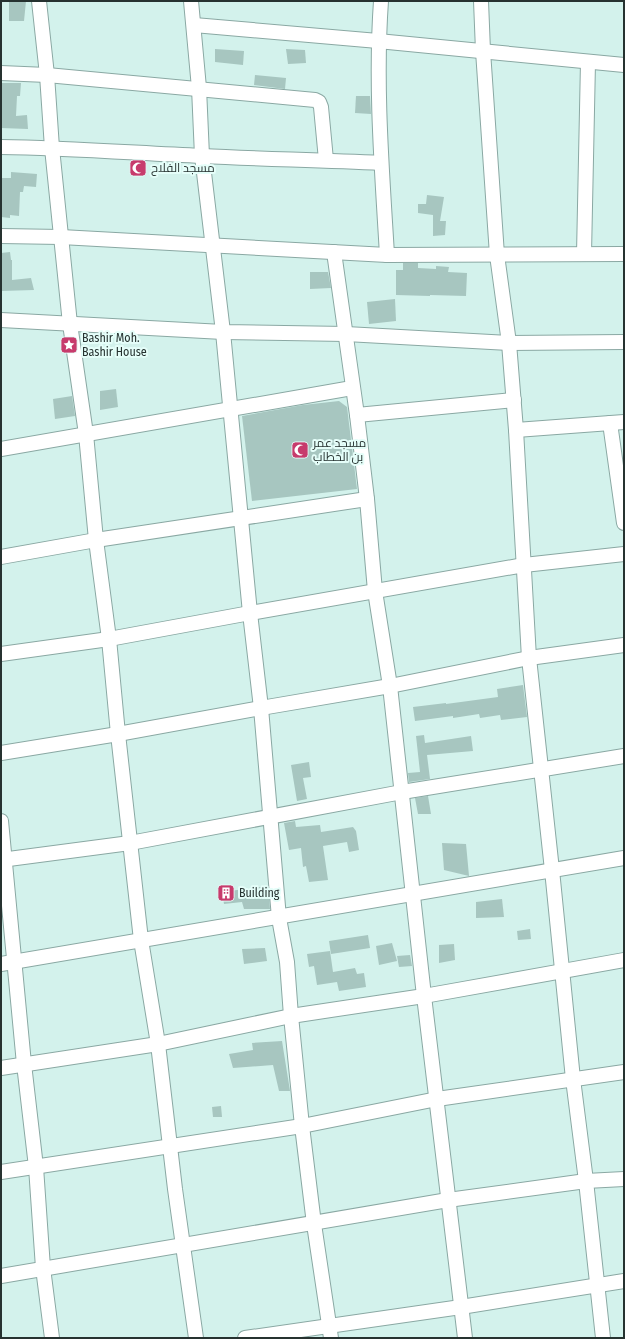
<svg xmlns="http://www.w3.org/2000/svg" width="625" height="1339" font-family="'Fira Sans Condensed',Cairo,sans-serif">
<rect width="100%" height="100%" fill="#d3f2ec"/>
<g fill="#a7c6c0">
<path d="M9,1H26L24,21H9Z"/>
<path d="M215,49L244,51L243,65L215,62Z"/>
<path d="M286,49L305,50L306,63L288,64Z"/>
<path d="M255,75L286,78L285,89L254,85Z"/>
<path d="M1,83H21L20,96H17L16,116L27,115L28,129L1,128Z"/>
<path d="M356,96H370L371,114L355,113Z"/>
<path d="M11,172L37,174L36,187L24,186L23,192H20L19,216L10,215V218L1,217V178H11Z"/>
<path d="M427,195L444,197L440,221H446L445,235L433,236V215L418,213V204H426Z"/>
<path d="M10,252L11,260H12V280L31,278L34,290L1,291V253Z"/>
<path d="M403,263H418V268L436,269V266L449,267L448,272L467,273L466,296L430,295V296L396,295V270H403Z"/>
<path d="M310,272H328L331,288L310,289Z"/>
<path d="M395,299L396,321L369,324L367,302Z"/>
<path d="M116,389L118,407L100,410V391Z"/>
<path d="M72,396L75,416L55,419L53,399Z"/>
<path d="M339,401L347,407L357,489L252,501L242,416L303,405Z"/>
<path d="M523,685L527,717L501,720L500,715L480,718L479,714L453,718V716L415,721L413,707L446,703V704L498,697L497,689Z"/>
<path d="M424,735L425,743L471,736L473,751L427,755L430,779L409,782L408,773L420,772L416,736Z"/>
<path d="M309,762L311,777L303,778L307,799L297,801L291,765Z"/>
<path d="M428,796L431,814H418L415,798Z"/>
<path d="M295,821L296,827L320,825L321,832L353,827L356,831L359,850L349,852L347,842L323,846L328,880L309,882L306,866L303,867L301,848L289,850L284,823Z"/>
<path d="M442,843L466,844L469,876L444,870Z"/>
<path d="M268,886L270,909H244L242,902L224,904L222,892Z"/>
<path d="M502,899L504,917L476,918V902Z"/>
<path d="M530,929L531,939L518,940L517,931Z"/>
<path d="M368,935L370,948L331,954L329,941Z"/>
<path d="M392,943L397,961L379,965L376,946Z"/>
<path d="M454,944L455,960L439,963V945Z"/>
<path d="M265,948L267,961L244,964L242,949Z"/>
<path d="M330,951L333,972L355,968L357,974L364,973L366,987L339,991L337,982L317,985L314,966L309,967L307,954Z"/>
<path d="M410,955L412,966L399,967L397,956Z"/>
<path d="M282,1041L290,1091H279L273,1065L233,1068L229,1054L253,1050L252,1043Z"/>
<path d="M221,1106L222,1117H213L212,1107Z"/>
</g>
<g fill="none" stroke-linecap="round" stroke-linejoin="round">
<g stroke="#8aa8a3" stroke-width="16">
<g id="minor">
<path d="M39,1L47,75L52,148L70,324L86,434L96,540L109,639L118,734L141,940L158,1044L175,1189L196,1338"/>
<path d="M191,1L199,88L202,156L223,332L250,613L261,708L279,918L287,962L291,1016L302,1126L314,1224L331,1338"/>
<path d="M381,1C375,85 382,170 387,255"/>
<path d="M481,1L483,51L497,255L509,343L516,430L529,658L552,870L573,1079L586,1181L603,1338"/>
<path d="M194,25L378,41L624,65"/>
<path d="M1,73L47,75L315,100L319,102L321,107L326,160"/>
<path d="M1,147C68,148 135,153 202,156C262,159 321,160 381,163"/>
<path d="M1,236L61,237L387,255L624,254"/>
<path d="M334,252L357,415L367,499L375,591L390,686L424,996L465,1338"/>
<path d="M584,254L588,62"/>
<path d="M1,320L223,332L346,334L509,343L624,342"/>
<path d="M357,415L514,400"/>
<path d="M610,423L624,523"/>
<path d="M516,430L624,422"/>
<path d="M1,449L352,388"/>
<path d="M1,557L96,540L367,499"/>
<path d="M1,654L109,639L250,613L524,565L624,554"/>
<path d="M1,753L118,734L261,708L390,686L529,658L624,645"/>
<path d="M1,821L24,1064L36,1167L43,1268L52,1338"/>
<path d="M1,860L130,843L402,792L624,756"/>
<path d="M1,964L624,858"/>
<path d="M1,1068L158,1044L291,1016L424,996L624,960"/>
<path d="M1,1172L302,1126L437,1099L624,1072"/>
<path d="M1,1276L448,1200L586,1181L624,1179"/>
<path d="M245,1338L461,1307L624,1281"/>
</g>
</g>
<use href="#minor" stroke="#fff" stroke-width="14"/>
</g>
<defs>
<g id="mosque-square" transform="scale(0.9)"><rect x="-9" y="-9" width="18" height="18" rx="4" fill="#c73b6c" stroke="#e5fef9"/><path d="M3.5-4.9A6 6 0 1 0 3.5 4.9A5 5 0 1 1 3.5-4.9Z" fill="#fff"/></g>
<g id="sight-square" transform="scale(0.9)"><rect x="-9" y="-9" width="18" height="18" rx="4" fill="#c73b6c" stroke="#e5fef9"/><path d="M0-6L1.8-2.2L6-1.7L2.9 1.2L3.7 5.4L0 3.3L-3.7 5.4L-2.9 1.2L-6-1.7L-1.8-2.2Z" fill="#fff"/></g>
<g id="building-square" transform="scale(0.9)"><rect x="-9" y="-9" width="18" height="18" rx="4" fill="#c73b6c" stroke="#e5fef9"/><path d="M-4-6H4V6H1V3H-1V6H-4ZM-2.5-4.3h1.7v1.8h-1.7ZM.8-4.3h1.7v1.8H.8ZM-2.5-1h1.7V.8h-1.7ZM.8-1h1.7V.8H.8Z" fill="#fff"/></g>
</defs>
<g fill-rule="evenodd">
<use href="#mosque-square" x="138" y="168"/>
<use href="#sight-square" x="69" y="345"/>
<use href="#mosque-square" x="300" y="450"/>
<use href="#building-square" x="226" y="893"/>
</g>
<g text-anchor="middle" dominant-baseline="central" stroke-width="4" stroke-linejoin="round" paint-order="stroke">
<g font-size="12" fill="#263230" stroke="#e5fef9" text-anchor="start">
<text x="151" y="168">مسجد الفلاح</text>
<text x="82" y="338">Bashir Moh.<tspan x="82" dy="14">Bashir House</tspan></text>
<text x="313" y="443">مسجد عمر<tspan x="313" dy="14">بن الخطاب</tspan></text>
<text x="239" y="893">Building</text>
</g>
</g>
<rect width="625" height="1339" fill="none" stroke="#263230" stroke-width="4"/>
</svg>
